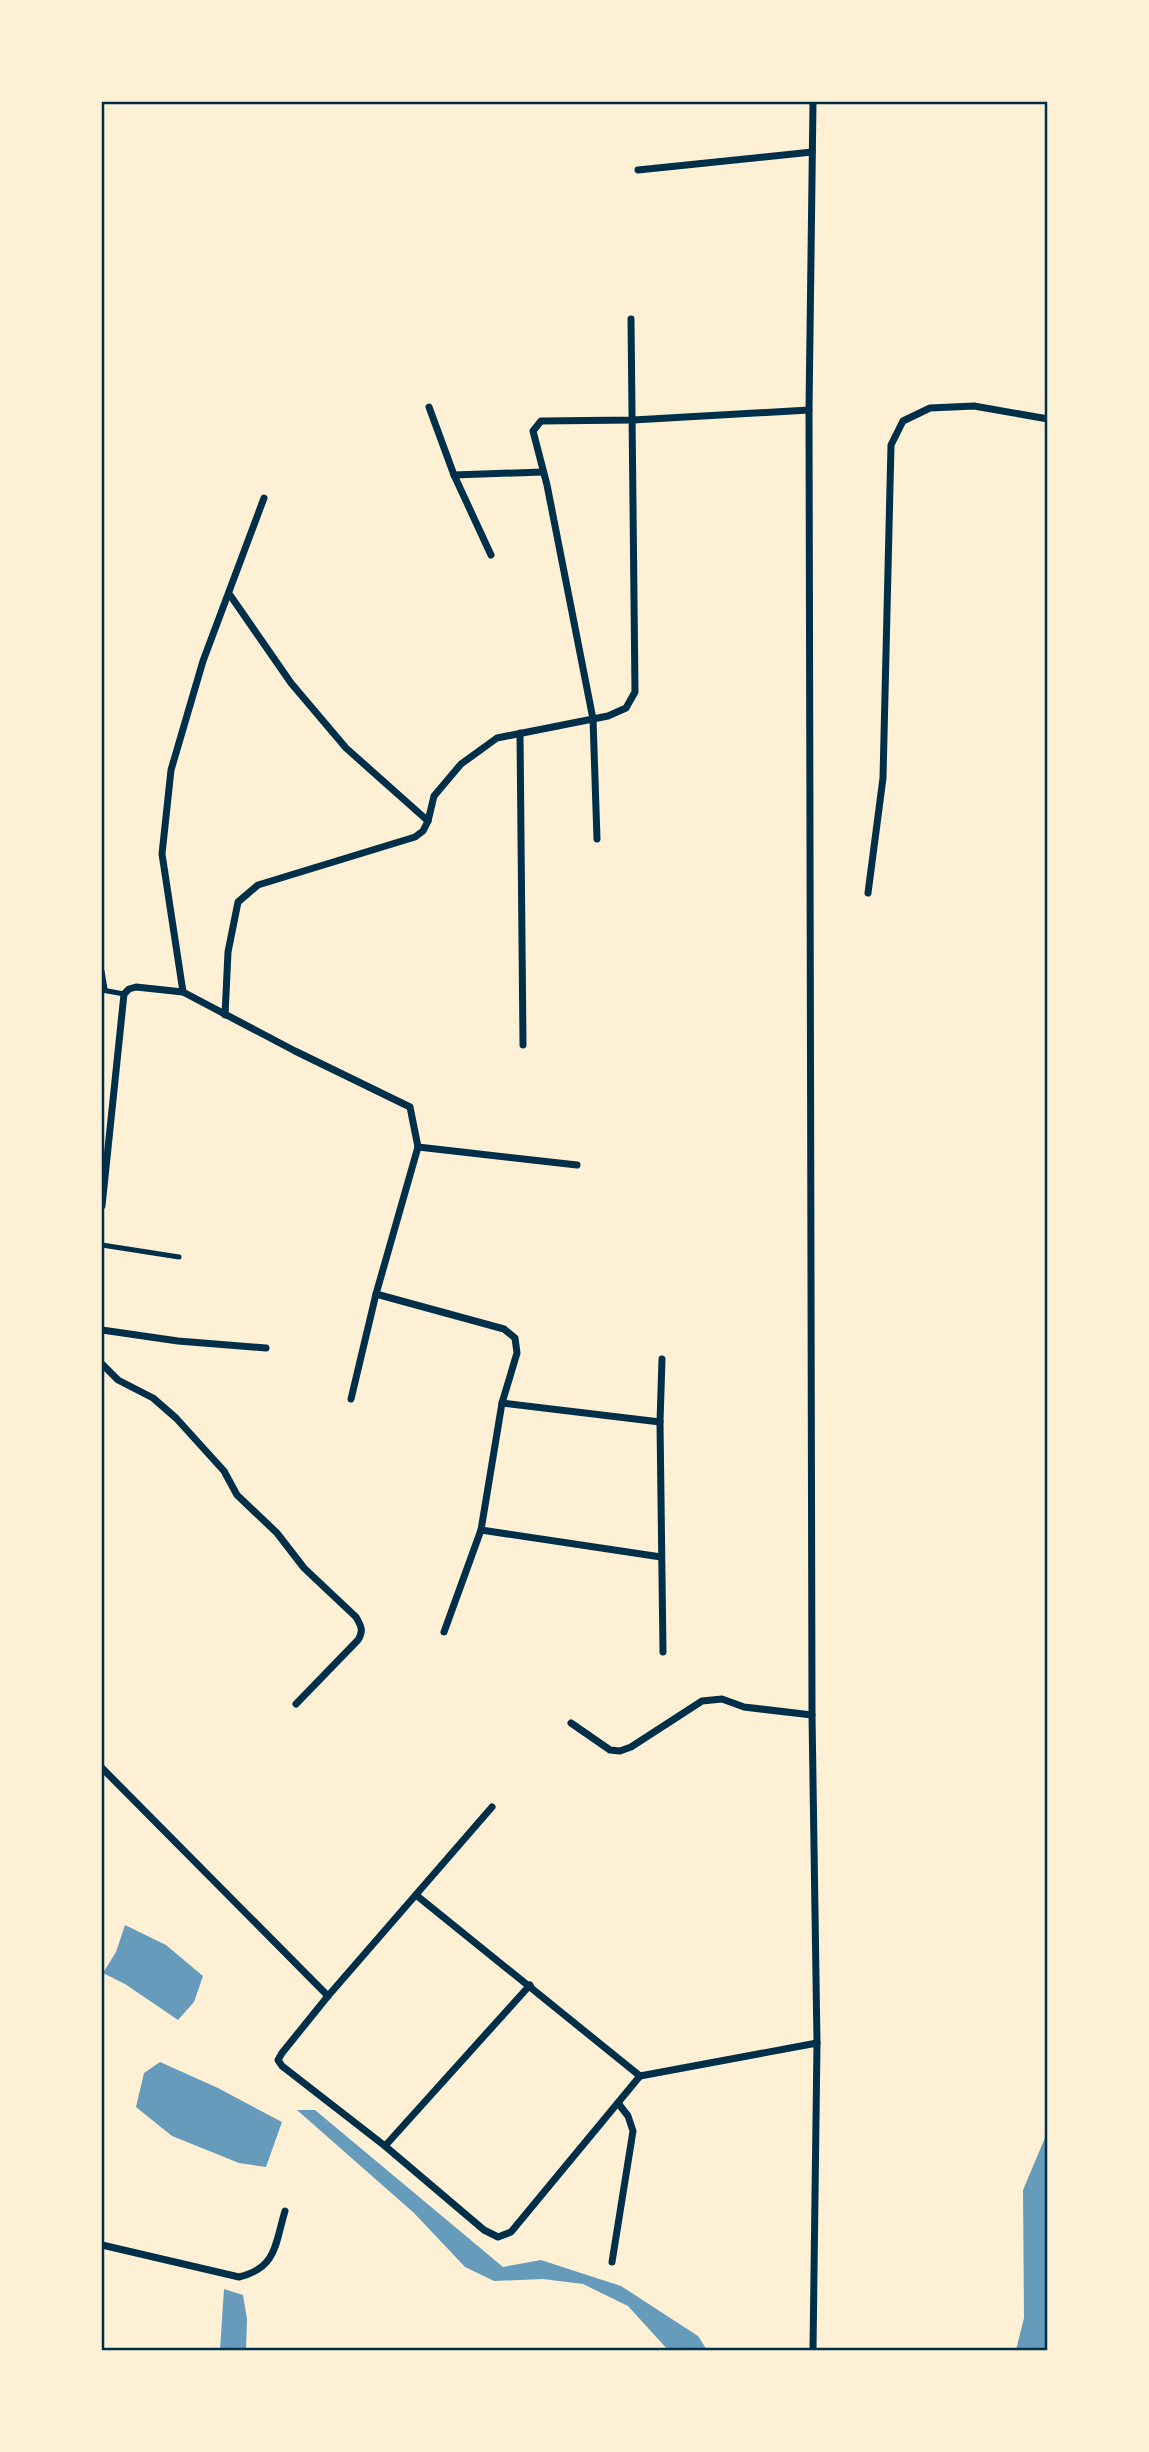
<svg xmlns="http://www.w3.org/2000/svg" width="1149" height="2452" font-family="'Alegreya Sans',sans-serif">
<rect width="100%" height="100%" fill="#fdf0d5"/>
<g fill="#669bbc">
<path d="M125,1925L166,1945L203,1976L194,2002L178,2020L125,1984L103,1973L116,1952Z"/>
<path d="M160,2062L218,2088L282,2122L266,2167L239,2163L172,2136L136,2107L144,2073Z"/>
<path d="M297,2110H315L503,2267L541,2260L621,2286L698,2336L707,2350H668L628,2306L583,2284L543,2279L494,2281L465,2267L414,2213Z"/>
<path d="M1047,2133V2350H1016L1024,2318L1023,2190Z"/>
<path d="M224,2289L243,2295L247,2319L246,2350H220Z"/>
</g>
<g fill="none" stroke-linecap="round" stroke-linejoin="round">
<g stroke="#003049" stroke-width="5">
<path d="M102,971L105,989"/>
<path d="M102,990L124,994"/>
<path d="M102,1245L179,1257"/>
</g>
<g stroke="#003049" stroke-width="7">
<path d="M813,102L809,410L812,1715L817,2043L813,2350"/>
<path d="M638,170L812,152"/>
<path d="M429,407L454,475L491,555"/>
<path d="M454,475L543,472"/>
<path d="M230,595L291,683L346,748L428,821"/>
<path d="M520,733L523,1045"/>
<path d="M597,839L593,719L547,485L533,431L541,421L633,420L809,410"/>
<path d="M868,893L883,778L891,445L903,421L930,408L974,406L1048,419"/>
<path d="M183,992L162,854L171,770L203,661L264,498"/>
<path d="M225,1015L228,952L238,902L258,885L415,837L423,831L428,821L434,796L461,764L497,738L608,716L626,708L635,692L631,319"/>
<path d="M418,1147L577,1165"/>
<path d="M102,1206L124,994L129,989L136,987L183,992L295,1051L410,1107L418,1147L376,1294L351,1399"/>
<path d="M376,1294L504,1329L515,1338L517,1353L502,1403L481,1530L444,1632"/>
<path d="M102,1330L178,1341L266,1348"/>
<path d="M662,1359L660,1422L663,1652"/>
<path d="M102,1364L118,1380L153,1398L176,1418L224,1471L237,1495L277,1533L304,1568L356,1617C361,1626 364,1630 358,1640L296,1704"/>
<path d="M502,1403L660,1422"/>
<path d="M481,1530L661,1557"/>
<path d="M571,1723L610,1750L620,1751L631,1747L702,1701L722,1699L744,1707L812,1715"/>
<path d="M102,1768L328,1996"/>
<path d="M492,1807L328,1996L282,2053L278,2060L282,2066L385,2146L484,2230L498,2237L511,2232L640,2076L817,2043"/>
<path d="M416,1895L640,2076"/>
<path d="M385,2146L530,1985"/>
<path d="M102,2245L239,2277C277,2268 275,2244 285,2211"/>
<path d="M612,2262L633,2131L628,2116L618,2103"/>
</g>
</g>
<rect width="1149" height="2452" fill="none" stroke="#fdf0d5" stroke-width="206"/>
<rect x="103" y="103" width="943" height="2246" fill="none" stroke="#003049" stroke-width="2.5"/>
</svg>
